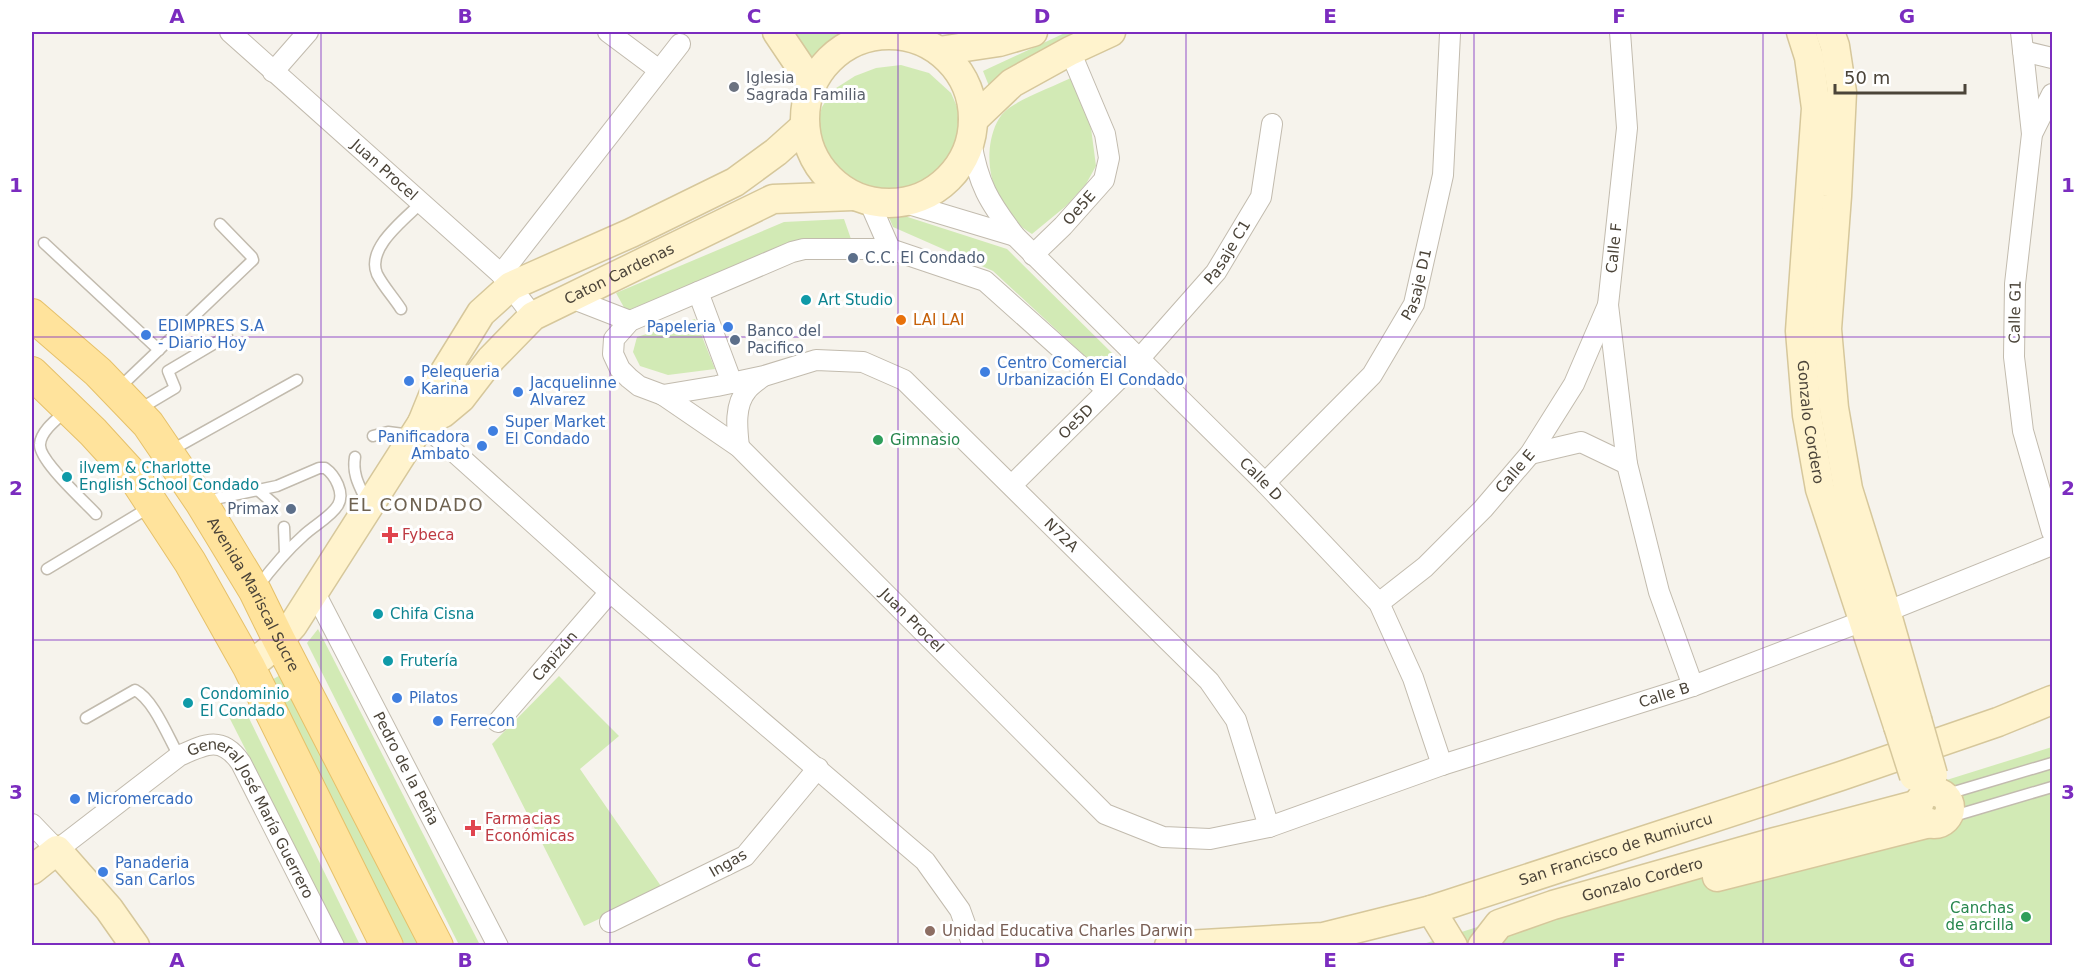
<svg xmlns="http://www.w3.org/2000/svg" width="2084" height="977" font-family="'DejaVu Sans',sans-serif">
<rect width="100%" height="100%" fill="#f6f3ec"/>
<g fill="#d2eab5">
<path d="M791,32H837L849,37L819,56L809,70Z"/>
<path d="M1067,32H1102L989,86L983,71Z"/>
<path d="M901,65L929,73L951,93L961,116L958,146L944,169L906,192L872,193L847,184L829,168L818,147L816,128L822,107L833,90L855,76L876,68Z"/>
<path d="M1075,76L1084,97L1091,128L1096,166L1086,184L1066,206L1032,234C1000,215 984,175 991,140C994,127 998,116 1009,108C1026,96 1055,86 1075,76Z"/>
<path d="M886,210L1007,249L1114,355L1101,371L993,271L893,227Z"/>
<path d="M844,219L851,239L798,242L626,311L616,293L784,222Z"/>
<path d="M695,319L715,369L668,375L640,366L633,352L637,337Z"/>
<path d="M318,629L480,945H459L307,643Z"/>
<path d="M284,673L421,945H405L268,682Z"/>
<path d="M559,676L619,736L580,769L663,889L584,926L492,744Z"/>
<path d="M242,704L360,945H345L228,715Z"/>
<path d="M2052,747V945H1420Z"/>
</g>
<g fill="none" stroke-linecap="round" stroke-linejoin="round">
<g stroke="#c2bbae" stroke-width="13">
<g id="lane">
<path d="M44,243L159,350"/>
<path d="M401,309C394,298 383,286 377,274C366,248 404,220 421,203"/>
<path d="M119,388L253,260L252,257L220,224"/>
<path d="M138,410L175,388L168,371L227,336"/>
<path d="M66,411C57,419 41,431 40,444C38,460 85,502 96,514"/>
<path d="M373,436L388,432L411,435"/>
<path d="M170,451L297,380"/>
<path d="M355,457C352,475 360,487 367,502"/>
<path d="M259,491L274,504"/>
<path d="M205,501L277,486L319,468H325C335,475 345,493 338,505C331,517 313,526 303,536C285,552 271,569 257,588"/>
<path d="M284,527L285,553"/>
<path d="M47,569L150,507"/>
<path d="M86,718L135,690C154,700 168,737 179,756"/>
<path d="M1944,795L2052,763"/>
<path d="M1947,818L2052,787"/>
</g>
</g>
<g stroke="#c2bbae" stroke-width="22">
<g id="street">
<path id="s1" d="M230,32L501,274L533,316"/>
<path d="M608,32L659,70"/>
<path d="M1620,32L1627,128L1608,305L1627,464L1659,592L1693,686"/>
<path d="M2021,32L2032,134"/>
<path d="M2023,51L2052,58"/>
<path d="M273,72L308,32"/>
<path d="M2052,94L2032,134L2015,284L2014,357L2023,431L2052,532"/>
<path id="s2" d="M971,141C978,184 989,202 1015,236L1265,483L1379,603L1413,678L1442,765"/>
<path d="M869,201L890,249"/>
<path d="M905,203L1015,236"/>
<path id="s3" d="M1033,255L1063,226L1104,180L1109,158L1105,134L1070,51"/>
<path d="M501,274L680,44"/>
<path d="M698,292L732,383"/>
<path d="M571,298L630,321"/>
<path id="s4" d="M1107,390L985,281L890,249H804L792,252L630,321L614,339L613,354L620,369L629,378L639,386L663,395L739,447L1105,814L1163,837L1210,839L1269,827L1442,765L1693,686L1863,621L2052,545"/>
<path id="s5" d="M663,395L717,386L764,376L816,360L863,362L904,380L1209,681L1236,720L1269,827"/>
<path d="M422,423L610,592L925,861L960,910L973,946"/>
<path d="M739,447C737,429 734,405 747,390C751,385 757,381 762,377"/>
<path d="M1530,454L1581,442L1627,464"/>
<path id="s6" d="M1265,483L1372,375L1414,304L1443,175L1450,34"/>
<path id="s7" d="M1012,485L1140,358L1216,272L1261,197L1272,124"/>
<path id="s8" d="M314,591L498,946"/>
<path id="s9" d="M1379,603L1425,567L1483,509L1530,454L1574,384L1608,305"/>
<path id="s10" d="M498,722L610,592"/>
<path id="s11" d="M32,824L57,850L179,756C205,744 222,735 241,763L334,946"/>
<path d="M610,922L745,856L818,768"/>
</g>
</g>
<g stroke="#d6c79b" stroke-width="31">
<g id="secondary">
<path d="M777,32L812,84"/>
<path id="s12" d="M1801,32L1809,57L1816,108L1800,331L1807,415L1820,489L1898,726"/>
<path d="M1830,32L1835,46L1842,92L1837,196L1827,329L1834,408L1848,489L1886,611L1917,719"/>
<circle cx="889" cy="119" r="84"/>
<path d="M939,51L999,42L1033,32"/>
<path d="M973,120L1012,83L1070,51L1111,32"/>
<path id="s13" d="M422,423L443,413L461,398L491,359L533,316L773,199L853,196"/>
<path d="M249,667L271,649L293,625L422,423L439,381L481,313L511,286L631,233L735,182L776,152L805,126"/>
<circle cx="1934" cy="808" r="16"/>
<path d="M32,870L57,850L109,909L135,946"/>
<path d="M1717,877L1930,823"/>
<path d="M1431,910L1453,946"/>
<path id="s14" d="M1169,946L1323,937L1431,910L1841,776L1998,722L2052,700"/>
<path id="s15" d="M1482,946L1499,924L1553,905L1775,842L1919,804"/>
</g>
</g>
<g stroke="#e6c16a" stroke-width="34">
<g id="primary">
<path id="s16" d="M32,315L98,372L148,424L201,502L255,591L279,640L437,946"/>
<path d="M32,373L93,432L135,478L190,562L249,667L387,946"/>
</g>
</g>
<use href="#lane" stroke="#fff" stroke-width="10"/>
<use href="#street" stroke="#fff" stroke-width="20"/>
<use href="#secondary" stroke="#fff3cd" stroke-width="28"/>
<use href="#primary" stroke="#ffe39c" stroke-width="32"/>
<g stroke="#d6c79b" stroke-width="31" stroke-linecap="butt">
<g id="secondary-bridge">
<path d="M1917,719L1933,775"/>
<path d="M1898,726L1914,776"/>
</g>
</g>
<use href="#secondary-bridge" stroke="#fff3cd" stroke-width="28"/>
</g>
<path fill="none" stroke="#7b2cbf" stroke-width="1.5" stroke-opacity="0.55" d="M321,32V946M610,32V946M898,32V946M1186,32V946M1474,32V946M1763,32V946M32,337H2052M32,640H2052"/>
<circle fill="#6b7280" stroke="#fff" stroke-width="2" cx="734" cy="87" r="6"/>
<g fill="#5c6f8a" stroke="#fff" stroke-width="2">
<circle cx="853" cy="258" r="6"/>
<circle cx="735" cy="340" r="6"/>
<circle cx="291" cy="509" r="6"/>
</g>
<g fill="#0f9aa8" stroke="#fff" stroke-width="2">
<circle cx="806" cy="300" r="6"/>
<circle cx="67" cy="477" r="6"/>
<circle cx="378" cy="614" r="6"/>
<circle cx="388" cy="661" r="6"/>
<circle cx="188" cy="703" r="6"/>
</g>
<circle fill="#e8710a" stroke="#fff" stroke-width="2" cx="901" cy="320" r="6"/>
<g fill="#3f7fe0" stroke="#fff" stroke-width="2">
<circle cx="728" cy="327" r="6"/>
<circle cx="146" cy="335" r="6"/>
<circle cx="985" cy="372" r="6"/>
<circle cx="409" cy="381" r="6"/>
<circle cx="518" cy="392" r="6"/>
<circle cx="493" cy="431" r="6"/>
<circle cx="482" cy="446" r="6"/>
<circle cx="397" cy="698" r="6"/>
<circle cx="438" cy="721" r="6"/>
<circle cx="75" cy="799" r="6"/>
<circle cx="103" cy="872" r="6"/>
</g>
<g fill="#2e9e5b" stroke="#fff" stroke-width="2">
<circle cx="878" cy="440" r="6"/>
<circle cx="2026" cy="917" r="6"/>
</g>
<g fill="#e0444e" stroke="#fff" stroke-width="2">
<path d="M387 526h6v6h6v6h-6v6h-6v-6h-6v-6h6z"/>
<path d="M470 819h6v6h6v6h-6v6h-6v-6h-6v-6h6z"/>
</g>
<circle fill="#8d6e63" stroke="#fff" stroke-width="2" cx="930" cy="931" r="6"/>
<g text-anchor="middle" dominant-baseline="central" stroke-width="6" stroke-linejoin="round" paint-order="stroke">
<g font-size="15" fill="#5b616d" stroke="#fff" text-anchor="start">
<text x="746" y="78">Iglesia<tspan x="746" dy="17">Sagrada Familia</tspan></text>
</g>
<g font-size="15" fill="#4b4439" stroke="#fff">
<text stroke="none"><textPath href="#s1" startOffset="207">Juan Procel</textPath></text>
<text stroke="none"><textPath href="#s3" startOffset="66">Oe5E</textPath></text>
<text transform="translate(1614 248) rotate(-84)">Calle F</text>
<text stroke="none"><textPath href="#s7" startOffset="318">Pasaje C1</textPath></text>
<text stroke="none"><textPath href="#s13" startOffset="252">Caton Cardenas</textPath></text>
<text stroke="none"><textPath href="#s6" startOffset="254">Pasaje D1</textPath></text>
<text transform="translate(2015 312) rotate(-89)">Calle G1</text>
<text stroke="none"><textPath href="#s7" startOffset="90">Oe5D</textPath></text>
<text stroke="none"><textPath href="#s12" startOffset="393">Gonzalo Cordero</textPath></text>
<text stroke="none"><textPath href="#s9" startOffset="190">Calle E</textPath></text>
<text stroke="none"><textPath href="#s2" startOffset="452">Calle D</textPath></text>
<text stroke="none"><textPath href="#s5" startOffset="470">N72A</textPath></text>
<text stroke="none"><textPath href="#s16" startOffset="360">Avenida Mariscal Sucre</textPath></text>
<text stroke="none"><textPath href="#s4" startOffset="982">Juan Procel</textPath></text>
<text stroke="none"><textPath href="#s10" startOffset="87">Capizún</textPath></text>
<text stroke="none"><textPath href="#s4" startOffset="1842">Calle B</textPath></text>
<text stroke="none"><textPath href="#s8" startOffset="200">Pedro de la Peña</textPath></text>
<text stroke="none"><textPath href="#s11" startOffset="306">General José María Guerrero</textPath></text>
<text stroke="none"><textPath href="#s14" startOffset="460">San Francisco de Rumiurcu</textPath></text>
<text transform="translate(728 863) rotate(-30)">Ingas</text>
<text stroke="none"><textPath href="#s15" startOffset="178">Gonzalo Cordero</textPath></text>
</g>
<g font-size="15" fill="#4e5e75" stroke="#fff" text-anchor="start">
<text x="865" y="258">C.C. El Condado</text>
<text x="747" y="331">Banco del<tspan x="747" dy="17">Pacifico</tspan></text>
<text x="279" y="509" text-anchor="end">Primax</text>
</g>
<g font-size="15" fill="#0d838f" stroke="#fff" text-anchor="start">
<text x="818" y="300">Art Studio</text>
<text x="79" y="468">ilvem &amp; Charlotte<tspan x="79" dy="17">English School Condado</tspan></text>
<text x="390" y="614">Chifa Cisna</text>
<text x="400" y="661">Frutería</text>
<text x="200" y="694">Condominio<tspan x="200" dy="17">El Condado</tspan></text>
</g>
<g font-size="15" fill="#c56008" stroke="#fff" text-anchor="start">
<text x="913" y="320">LAI LAI</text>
</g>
<g font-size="15" fill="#366cbe" stroke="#fff" text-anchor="start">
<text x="158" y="326">EDIMPRES S.A<tspan x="158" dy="17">- Diario Hoy</tspan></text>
<text x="716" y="327" text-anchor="end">Papeleria</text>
<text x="997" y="363">Centro Comercial<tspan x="997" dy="17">Urbanización El Condado</tspan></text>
<text x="421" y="372">Pelequeria<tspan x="421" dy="17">Karina</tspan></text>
<text x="530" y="383">Jacquelinne<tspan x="530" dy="17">Alvarez</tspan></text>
<text x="505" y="422">Super Market<tspan x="505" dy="17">El Condado</tspan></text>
<text x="470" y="437" text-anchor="end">Panificadora<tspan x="470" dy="17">Ambato</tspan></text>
<text x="409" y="698">Pilatos</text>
<text x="450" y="721">Ferrecon</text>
<text x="87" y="799">Micromercado</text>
<text x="115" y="863">Panaderia<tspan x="115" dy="17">San Carlos</tspan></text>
</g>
<g font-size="15" fill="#27864d" stroke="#fff" text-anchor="start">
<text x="890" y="440">Gimnasio</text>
<text x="2014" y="908" text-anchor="end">Canchas<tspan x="2014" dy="17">de arcilla</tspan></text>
</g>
<g font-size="15" fill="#be3a42" stroke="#fff" text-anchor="start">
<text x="402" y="535">Fybeca</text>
<text x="485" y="819">Farmacias<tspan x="485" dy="17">Económicas</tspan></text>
</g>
<g font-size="15" fill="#785e54" stroke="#fff" text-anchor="start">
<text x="942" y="931">Unidad Educativa Charles Darwin</text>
</g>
<g font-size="18" letter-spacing="1.5" fill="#6e6250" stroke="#fff">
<text x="416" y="504">EL CONDADO</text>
</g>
</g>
<rect width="2084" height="977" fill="none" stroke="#ffffff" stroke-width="66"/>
<path d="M1835 84v9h130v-9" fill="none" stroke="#4b4439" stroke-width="3"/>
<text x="1844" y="84" font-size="18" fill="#4b4439" stroke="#ffffff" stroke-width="4.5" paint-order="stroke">50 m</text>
<rect x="33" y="33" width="2018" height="911" fill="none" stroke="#7b2cbf" stroke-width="2"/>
<g font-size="20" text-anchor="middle" font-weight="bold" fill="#7b2cbf">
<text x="177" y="23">A</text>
<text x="465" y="23">B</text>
<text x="754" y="23">C</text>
<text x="1042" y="23">D</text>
<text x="1330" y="23">E</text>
<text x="1619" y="23">F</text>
<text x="1907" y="23">G</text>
<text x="16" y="192">1</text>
<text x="2068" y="192">1</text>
<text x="16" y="495">2</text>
<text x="2068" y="495">2</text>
<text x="16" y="799">3</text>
<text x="2068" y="799">3</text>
<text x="177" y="967">A</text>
<text x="465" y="967">B</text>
<text x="754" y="967">C</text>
<text x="1042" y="967">D</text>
<text x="1330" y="967">E</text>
<text x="1619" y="967">F</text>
<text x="1907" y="967">G</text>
</g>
</svg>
